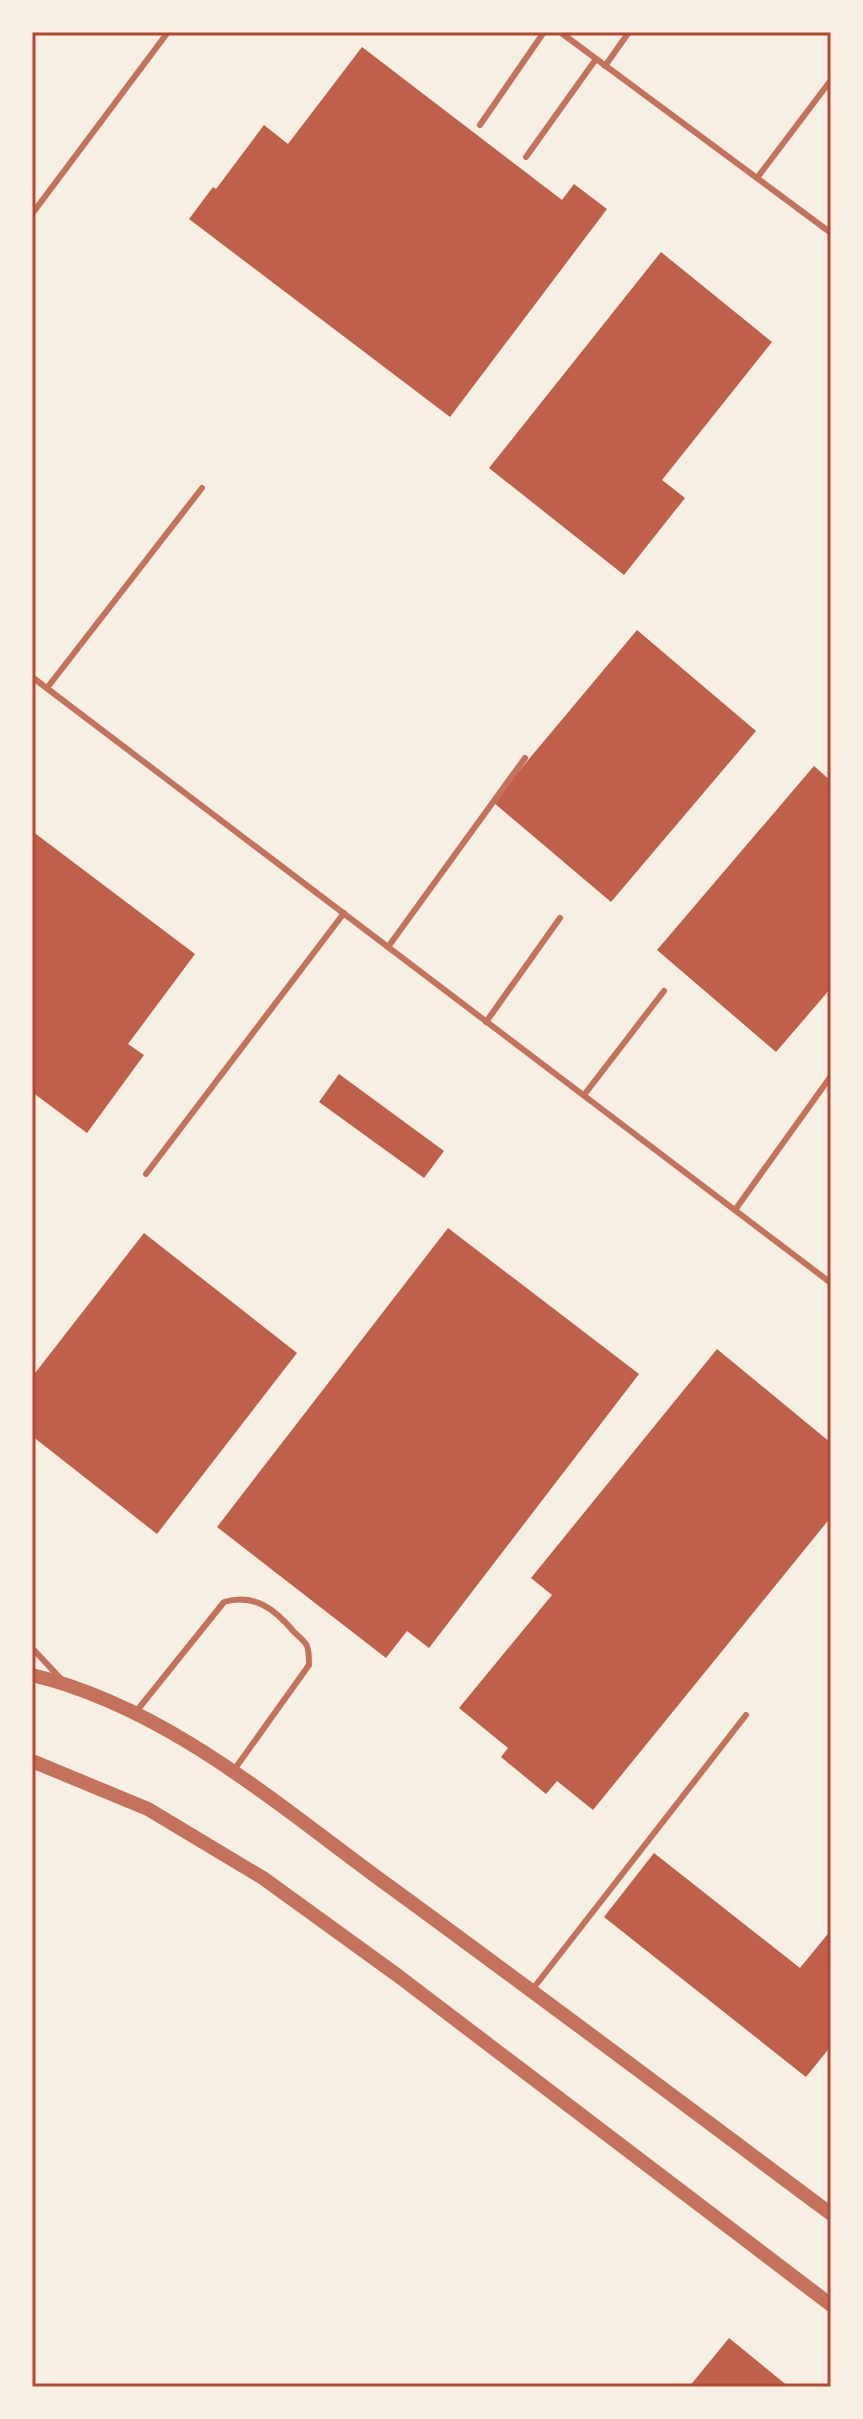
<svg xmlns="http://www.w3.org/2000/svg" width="863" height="2419" font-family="'PT Sans',sans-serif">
<rect width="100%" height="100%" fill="#f6efe4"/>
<g fill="#bf614a">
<path d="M362,47L562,200L574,184L607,209L450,417L189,219L213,187L216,189L264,125L288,144Z"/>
<path d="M661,252L772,342L662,480L685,498L624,575L489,468Z"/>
<path d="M637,630L756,731L611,902L493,802Z"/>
<path d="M814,766L831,781V988L776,1052L657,950Z"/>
<path d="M32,831L195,954L128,1044L144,1055L87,1133L32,1092Z"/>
<path d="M339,1074L444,1151L424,1178L319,1102Z"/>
<path d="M448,1228L639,1374L429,1648L407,1631L386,1658L217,1527Z"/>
<path d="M144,1233L297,1353L157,1534L32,1436V1377Z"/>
<path d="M717,1349L831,1443V1517L593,1810L557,1781L546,1794L501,1757L508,1748L459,1708L552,1595L531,1578Z"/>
<path d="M654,1853L800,1968L831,1930V2046L806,2077L604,1917Z"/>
<path d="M729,2338L789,2387H689Z"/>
</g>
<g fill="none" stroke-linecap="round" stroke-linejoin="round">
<g stroke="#c5725c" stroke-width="6">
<path d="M560,32L831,233"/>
<path d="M605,66L629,32"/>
<path d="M480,125L544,32"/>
<path d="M526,157L596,59"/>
<path d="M757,178L831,80"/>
<path d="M32,214L168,32"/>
<path d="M32,677L831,1283"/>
<path d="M47,688L202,488"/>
<path d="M388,947L525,758"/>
<path d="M486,1022L560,918"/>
<path d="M584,1095L664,991"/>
<path d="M146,1174L344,913"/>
<path d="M735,1210L831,1076"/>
<path d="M32,1648L62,1680"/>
<path d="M135,1713L224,1602C254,1593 275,1609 294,1632C298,1636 305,1641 307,1646C309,1651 309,1660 309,1665L234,1770"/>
<path d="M532,1990L746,1715"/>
</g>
<g stroke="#c5725c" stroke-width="14">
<path d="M32,1675C167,1707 279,1806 389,1886C537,1994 684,2104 831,2214"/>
<path d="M32,1761L148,1809L263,1878L397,1975L831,2305"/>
</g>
</g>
<rect width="863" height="2419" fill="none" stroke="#f6efe4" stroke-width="68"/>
<rect x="34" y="34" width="795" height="2351" fill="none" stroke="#b5482f" stroke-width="3"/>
</svg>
